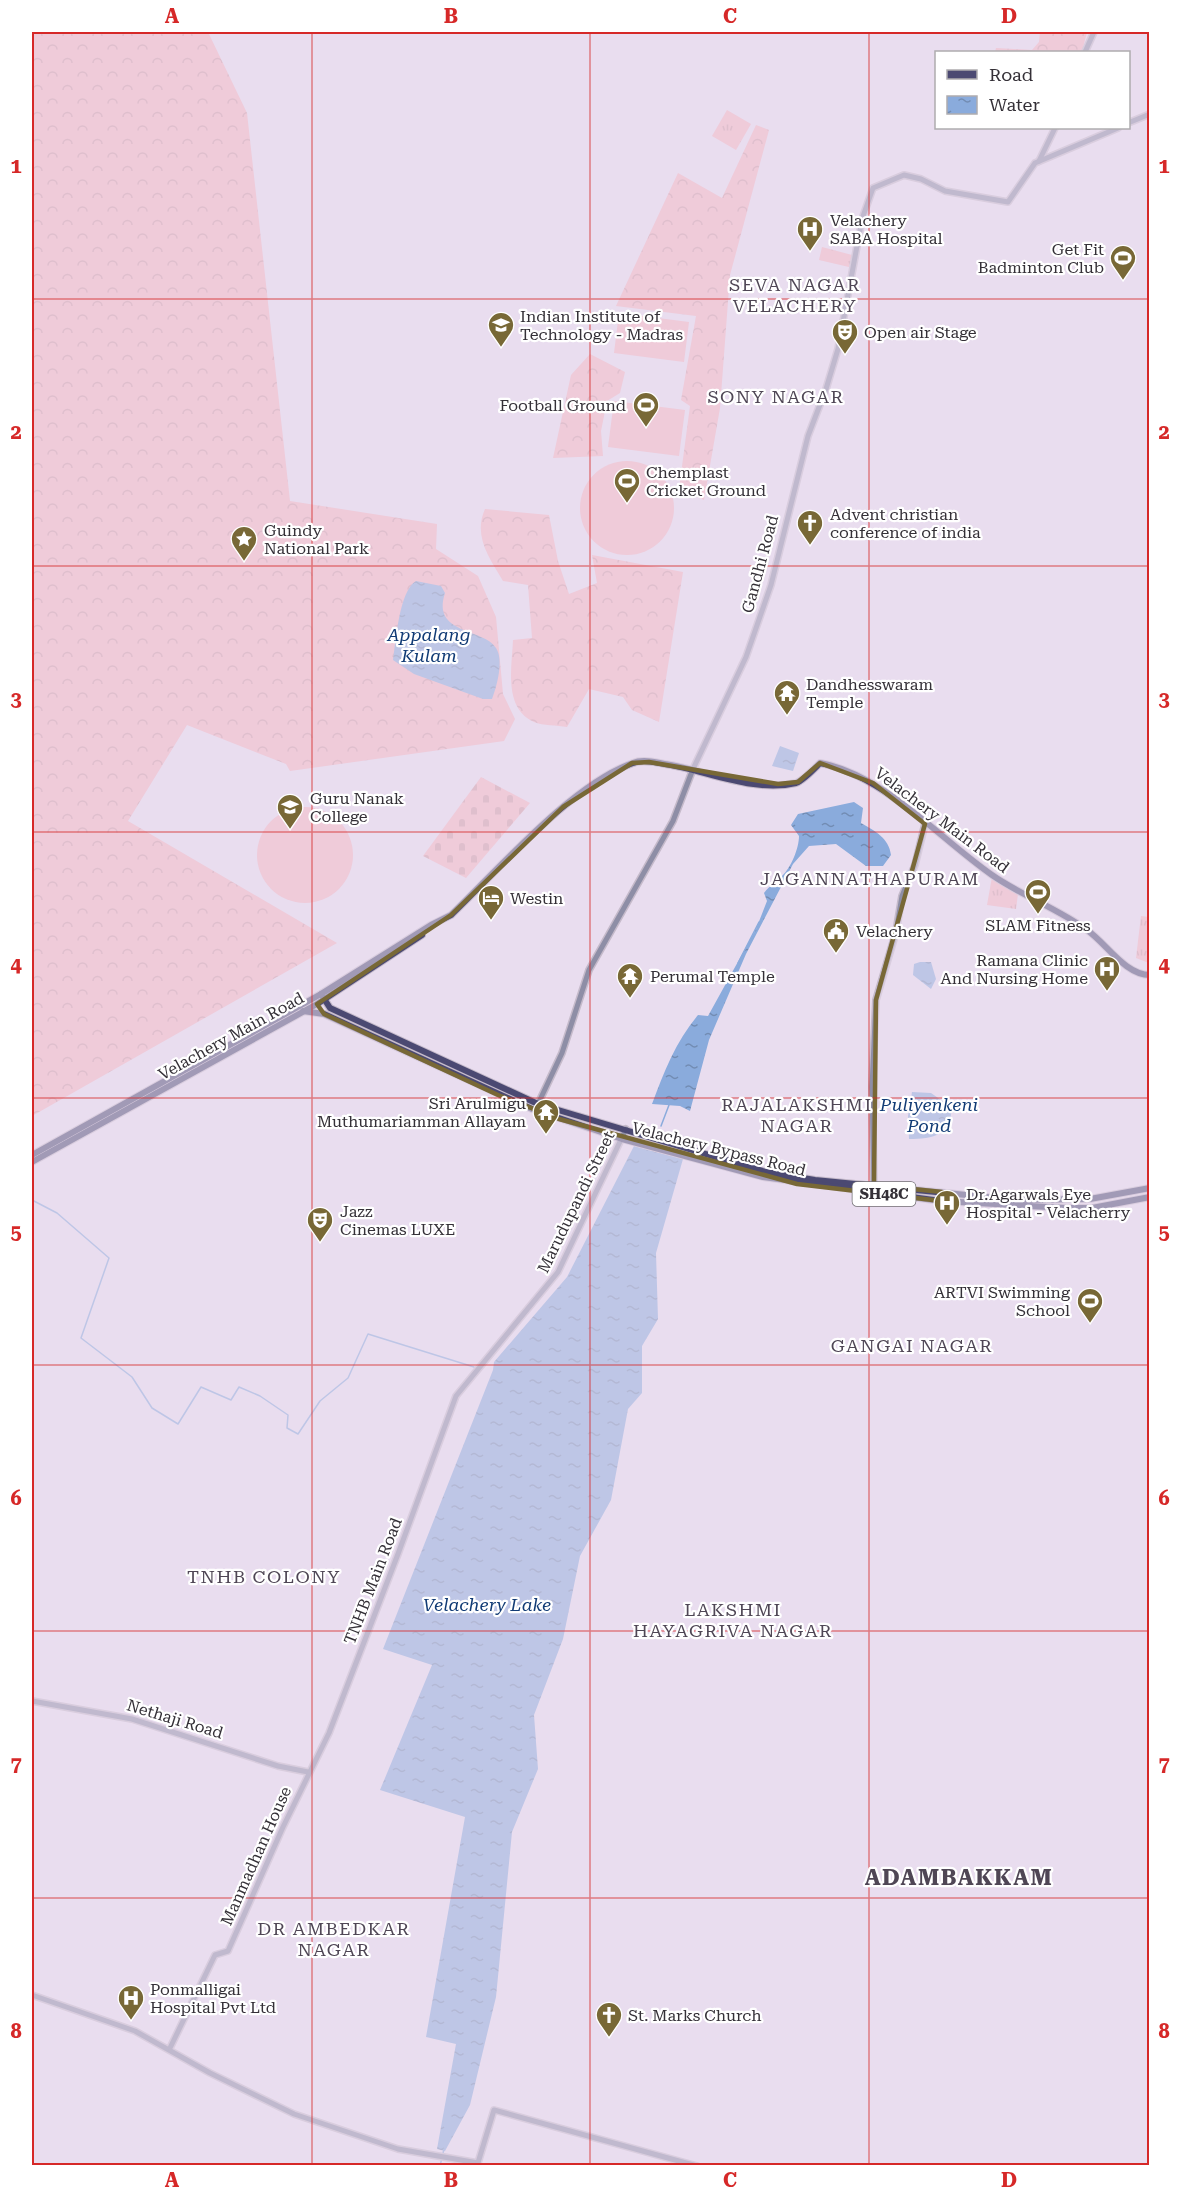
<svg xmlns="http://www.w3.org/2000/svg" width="1181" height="2197" font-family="'Roboto Serif',serif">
<defs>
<pattern id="forest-crowns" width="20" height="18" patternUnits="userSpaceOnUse" patternTransform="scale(1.5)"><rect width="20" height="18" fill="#f5b5bf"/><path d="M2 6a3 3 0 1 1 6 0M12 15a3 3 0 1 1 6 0" fill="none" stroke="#d39ca5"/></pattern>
<pattern id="cemetery-stones" width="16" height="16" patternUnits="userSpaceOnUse" patternTransform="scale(1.5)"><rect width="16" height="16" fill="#f5b5bf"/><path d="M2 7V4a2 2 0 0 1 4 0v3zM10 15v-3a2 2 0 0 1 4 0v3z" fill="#d39ca5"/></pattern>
<pattern id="park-tufts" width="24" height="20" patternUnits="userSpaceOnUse" patternTransform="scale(1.5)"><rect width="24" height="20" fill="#f5b5bf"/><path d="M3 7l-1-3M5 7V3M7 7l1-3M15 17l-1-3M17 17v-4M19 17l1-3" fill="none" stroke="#d39ca5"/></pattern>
<pattern id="water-ripples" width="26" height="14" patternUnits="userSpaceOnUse" patternTransform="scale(1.5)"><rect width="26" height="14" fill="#8aabdc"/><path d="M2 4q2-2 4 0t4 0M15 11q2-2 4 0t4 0" fill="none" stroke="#728cb3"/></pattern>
</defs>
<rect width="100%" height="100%" fill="#e9ddef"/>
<g fill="#f5b5bf">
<path d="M619,313L689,322L684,362L614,353Z"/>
<path d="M614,401L685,410L679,456L608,447Z"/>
<circle cx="627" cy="508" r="47"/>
<circle cx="305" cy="855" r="48"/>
</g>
<g fill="url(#forest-crowns)">
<path d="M32,32H208L247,113L290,501L437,524L436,549L478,576L496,617L503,694L515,719L504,741L290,771L286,764L187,725L128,821L337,943L32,1116Z"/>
<path d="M1040,32H1087L1082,52H995L996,48L1032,50L1039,42Z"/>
<path d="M756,125L769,130L730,275L720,408L704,500L679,489L690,406L681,400L696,316L616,306L678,173L722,198Z"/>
<path d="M590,354L625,372L620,393L607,401L601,431L603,456L553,458L571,375Z"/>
<path d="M485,509L549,515L558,561L569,594L597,583L592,555L683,572L659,722L632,710L623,697L589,689L567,727C557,725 543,726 534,722C503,708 512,667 513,640L532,638L528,585L503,581C489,557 473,536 485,509Z"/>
</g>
<path fill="url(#cemetery-stones)" d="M481,777L530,803L466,878L423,856Z"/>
<g fill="url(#park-tufts)">
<path d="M727,110L751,124L736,150L712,136Z"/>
<path d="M822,247L852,255L849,267L819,260Z"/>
<path d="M992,877L1018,894L1016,909L987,905Z"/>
<path d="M1141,916L1149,917V963L1136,958Z"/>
</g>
<g fill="url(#water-ripples)">
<path d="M416,581L441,586L445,593C431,635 484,628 496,648C504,660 497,686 492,699H483L414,674L393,660C396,641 399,591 416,581Z"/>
<path d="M780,746L799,753L793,771L772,766Z"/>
<path d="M854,802L863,808L861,823C875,831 889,838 891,855L883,866H866L836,844L809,846L793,864L746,954L709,1040L690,1111L680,1106L652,1104C664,1072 676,1041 698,1015L708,1016L756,929L767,901L764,893C770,885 775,883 782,876C791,868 799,848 799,836L791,825L798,814Z"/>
<path d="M920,962H931L936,979L931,989L913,975L914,964Z"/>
<path d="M912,1092L931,1093L951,1107C953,1135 933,1139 909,1139L908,1116Z"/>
<path d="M634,1146L683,1159L656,1253L658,1319L642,1346V1393L628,1409L611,1500L580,1556L563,1639L534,1715L538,1769L512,1832L496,1997L470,2105L445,2151L437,2149L456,2044L426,2037L465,1817L380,1790L432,1665L383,1649L493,1370L494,1362L567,1277Z"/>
</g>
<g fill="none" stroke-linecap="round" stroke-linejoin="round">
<g stroke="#8aabdc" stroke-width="1.5">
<path d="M738,963L759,922"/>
<path d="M661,1126L669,1105"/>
<path d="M32,1200L57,1213L109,1258L81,1338L132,1377L152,1408L178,1424L201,1387L231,1400L239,1387L260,1396L288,1415L287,1428L298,1434L320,1401L348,1378L368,1334L474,1367"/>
<path d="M440,2166L444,2149"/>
</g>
<g stroke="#c5baca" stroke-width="8">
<g id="minor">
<path d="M1085,52L1094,32"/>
<path d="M1128,123L1150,114"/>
<path d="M1039,161L1055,128"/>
<path d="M538,1104L562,1053L589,970L673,821L693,769L746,657L771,585L808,436L826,389L838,349L862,219L873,188L904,175L921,179L945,191L1008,202L1035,163L1118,128"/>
<path d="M874,1185L872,1087L876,1000L896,932L902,896L915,865L925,824"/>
<path d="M32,1701L132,1719L278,1766L308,1772"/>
<path d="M32,1995L135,2031L210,2073L294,2114L398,2149L478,2163"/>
<path d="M170,2048L215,1955L228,1951L283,1827L329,1733L398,1554L456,1396L558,1272L626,1129"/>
<path d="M477,2166L494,2110L697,2166"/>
</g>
</g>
<g stroke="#c5baca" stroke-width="8">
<g id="major">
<path d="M321,994L330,1008L538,1104L766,1172L815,1180L1017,1200L1090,1199L1150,1188"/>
<path d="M303,1011L324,1014L532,1109L622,1139L763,1177L941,1201L1066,1208H1092L1150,1197"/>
<path d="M32,1155L321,994L431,925L451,915C498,870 572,784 633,763C642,759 655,762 665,764C706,770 753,793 796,783C804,780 814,769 820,763C883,774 940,839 992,875C1022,896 1057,908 1087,930C1106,943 1125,975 1150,975"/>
<path d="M32,1162L317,1004L422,935"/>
</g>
</g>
<use href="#minor" stroke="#8e8ea6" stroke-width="5"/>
<use href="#major" stroke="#4b4972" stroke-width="6"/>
</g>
<path d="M0 0H1181V2197H0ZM649,762L778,784L798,782L820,763L873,783L925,824L876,1000L874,1185L942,1192L941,1201L797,1184L559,1119L498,1095L324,1014L317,1004L451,915L563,807L632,763Z" fill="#e9ddef" fill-opacity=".55" fill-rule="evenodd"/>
<path fill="none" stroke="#786836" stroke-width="4.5" stroke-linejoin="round" d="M649,762L778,784L798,782L820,763L873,783L925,824L876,1000L874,1185L942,1192L941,1201L797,1184L559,1119L498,1095L324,1014L317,1004L451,915L563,807L632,763Z"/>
<path fill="none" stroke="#d62828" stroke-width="1.5" stroke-opacity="0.55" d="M312,32V2166M590,32V2166M869,32V2166M32,299H1150M32,566H1150M32,832H1150M32,1098H1150M32,1365H1150M32,1631H1150M32,1898H1150"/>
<defs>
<g id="hospital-pin" transform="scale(1.35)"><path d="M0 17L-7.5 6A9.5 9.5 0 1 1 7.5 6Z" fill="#786836" stroke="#fff"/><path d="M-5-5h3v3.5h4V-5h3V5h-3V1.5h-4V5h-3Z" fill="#fff"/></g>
<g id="stadium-pin" transform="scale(1.35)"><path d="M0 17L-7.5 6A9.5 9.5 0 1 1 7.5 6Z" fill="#786836" stroke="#fff"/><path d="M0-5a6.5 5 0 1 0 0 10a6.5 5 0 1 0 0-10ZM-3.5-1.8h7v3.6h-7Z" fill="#fff"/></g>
<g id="university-pin" transform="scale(1.35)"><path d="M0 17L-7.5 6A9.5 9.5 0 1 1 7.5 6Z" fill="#786836" stroke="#fff"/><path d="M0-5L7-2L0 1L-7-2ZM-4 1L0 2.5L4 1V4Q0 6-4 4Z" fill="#fff"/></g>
<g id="theatre-pin" transform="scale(1.35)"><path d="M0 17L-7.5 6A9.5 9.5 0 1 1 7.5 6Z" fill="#786836" stroke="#fff"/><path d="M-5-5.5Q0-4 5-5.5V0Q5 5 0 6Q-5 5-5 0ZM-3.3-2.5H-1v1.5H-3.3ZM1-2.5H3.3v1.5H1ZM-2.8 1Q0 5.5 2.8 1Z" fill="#fff"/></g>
<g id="church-pin" transform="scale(1.35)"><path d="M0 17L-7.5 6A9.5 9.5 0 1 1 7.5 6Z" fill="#786836" stroke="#fff"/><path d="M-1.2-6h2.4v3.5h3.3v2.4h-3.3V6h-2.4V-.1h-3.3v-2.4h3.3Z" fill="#fff"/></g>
<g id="sight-pin" transform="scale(1.35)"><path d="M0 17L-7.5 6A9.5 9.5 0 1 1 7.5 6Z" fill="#786836" stroke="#fff"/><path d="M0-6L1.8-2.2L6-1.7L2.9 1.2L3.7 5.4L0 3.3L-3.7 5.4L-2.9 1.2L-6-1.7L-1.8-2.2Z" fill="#fff"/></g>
<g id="temple-pin" transform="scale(1.35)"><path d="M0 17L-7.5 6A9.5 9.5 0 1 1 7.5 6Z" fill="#786836" stroke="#fff"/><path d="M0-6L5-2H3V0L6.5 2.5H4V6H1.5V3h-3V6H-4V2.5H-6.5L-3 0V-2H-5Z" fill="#fff"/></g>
<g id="hotel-pin" transform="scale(1.35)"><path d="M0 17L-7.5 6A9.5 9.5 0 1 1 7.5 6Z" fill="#786836" stroke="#fff"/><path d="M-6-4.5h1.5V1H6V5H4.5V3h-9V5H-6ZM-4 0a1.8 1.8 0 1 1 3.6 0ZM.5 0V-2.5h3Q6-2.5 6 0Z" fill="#fff"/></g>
<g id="civic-pin" transform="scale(1.35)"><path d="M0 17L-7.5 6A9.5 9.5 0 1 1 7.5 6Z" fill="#786836" stroke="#fff"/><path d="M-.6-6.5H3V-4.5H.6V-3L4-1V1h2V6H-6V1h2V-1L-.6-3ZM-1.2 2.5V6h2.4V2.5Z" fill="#fff"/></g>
</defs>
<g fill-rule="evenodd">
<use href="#hospital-pin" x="810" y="229"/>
<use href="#stadium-pin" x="1123" y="258"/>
<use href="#university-pin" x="501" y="325"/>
<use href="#theatre-pin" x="845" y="332"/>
<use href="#stadium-pin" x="646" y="405"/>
<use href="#stadium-pin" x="627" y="481"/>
<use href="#church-pin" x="810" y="523"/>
<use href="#sight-pin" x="244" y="539"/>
<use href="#temple-pin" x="787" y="693"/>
<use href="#university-pin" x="290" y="807"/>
<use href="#stadium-pin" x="1038" y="892"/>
<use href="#hotel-pin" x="491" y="898"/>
<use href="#civic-pin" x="836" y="931"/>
<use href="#hospital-pin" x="1107" y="969"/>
<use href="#temple-pin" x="630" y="976"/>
<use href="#temple-pin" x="546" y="1112"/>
<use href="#hospital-pin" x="947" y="1203"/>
<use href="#theatre-pin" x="320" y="1220"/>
<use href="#stadium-pin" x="1090" y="1301"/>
<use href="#hospital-pin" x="131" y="1998"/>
<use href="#church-pin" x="609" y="2015"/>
</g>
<g text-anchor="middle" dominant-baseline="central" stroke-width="4.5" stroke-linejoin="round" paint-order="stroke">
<rect fill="#fff" stroke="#716e73" stroke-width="1.5" x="852.5" y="1182" width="63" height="24" rx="4.5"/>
<g font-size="15" font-weight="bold" fill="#343037">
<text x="884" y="1194">SH48C</text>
</g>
<g font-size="16" fill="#343037" stroke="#fff" text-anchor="start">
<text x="830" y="220">Velachery<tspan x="830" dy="18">SABA Hospital</tspan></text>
<text x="1104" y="249" text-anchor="end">Get Fit<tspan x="1104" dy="18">Badminton Club</tspan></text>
<text x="520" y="316">Indian Institute of<tspan x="520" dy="18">Technology - Madras</tspan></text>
<text x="864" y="332">Open air Stage</text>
<text x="626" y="405" text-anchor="end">Football Ground</text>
<text x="646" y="472">Chemplast<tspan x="646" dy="18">Cricket Ground</tspan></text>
<text x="830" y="514">Advent christian<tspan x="830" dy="18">conference of india</tspan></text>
<text x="264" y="530">Guindy<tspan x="264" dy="18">National Park</tspan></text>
<text x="806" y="684">Dandhesswaram<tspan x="806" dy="18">Temple</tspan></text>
<text x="310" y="798">Guru Nanak<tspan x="310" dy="18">College</tspan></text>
<text x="510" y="898">Westin</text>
<text x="1038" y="925" text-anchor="middle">SLAM Fitness</text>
<text x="856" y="931">Velachery</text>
<text x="1088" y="960" text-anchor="end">Ramana Clinic<tspan x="1088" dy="18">And Nursing Home</tspan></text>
<text x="650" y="976">Perumal Temple</text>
<text x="526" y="1103" text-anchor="end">Sri Arulmigu<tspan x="526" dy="18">Muthumariamman Allayam</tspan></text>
<text x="966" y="1194">Dr.Agarwals Eye<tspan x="966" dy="18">Hospital - Velacherry</tspan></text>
<text x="340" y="1211">Jazz<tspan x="340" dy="18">Cinemas LUXE</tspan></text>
<text x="1070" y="1292" text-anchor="end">ARTVI Swimming<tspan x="1070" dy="18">School</tspan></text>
<text x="150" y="1989">Ponmalligai<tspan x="150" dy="18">Hospital Pvt Ltd</tspan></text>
<text x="628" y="2015">St. Marks Church</text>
</g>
<g font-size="16" fill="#343037" stroke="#fff">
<text transform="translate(760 564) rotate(-75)">Gandhi Road</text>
<text transform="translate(942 820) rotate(37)">Velachery Main Road</text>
<text transform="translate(231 1036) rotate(-29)">Velachery Main Road</text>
<text transform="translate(719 1149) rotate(14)">Velachery Bypass Road</text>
<text transform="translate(576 1202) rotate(-64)">Marudupandi Street</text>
<text transform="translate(373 1581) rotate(-69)">TNHB Main Road</text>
<text transform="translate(175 1719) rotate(17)">Nethaji Road</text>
<text transform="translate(256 1856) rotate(-66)">Manmadhan House</text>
</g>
<g font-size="18" letter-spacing="1.5" fill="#4f4655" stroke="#fff">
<text x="795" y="284">SEVA NAGAR<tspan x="795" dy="21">VELACHERY</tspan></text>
<text x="776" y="396">SONY NAGAR</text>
<text x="870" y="878">JAGANNATHAPURAM</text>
<text x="797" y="1104">RAJALAKSHMI<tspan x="797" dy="21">NAGAR</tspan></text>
<text x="912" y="1345">GANGAI NAGAR</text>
<text x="264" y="1576">TNHB COLONY</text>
<text x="733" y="1609">LAKSHMI<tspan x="733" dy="21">HAYAGRIVA NAGAR</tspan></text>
<text x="334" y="1928">DR AMBEDKAR<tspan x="334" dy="21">NAGAR</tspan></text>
</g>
<g font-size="18" font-style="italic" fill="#113b75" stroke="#fff">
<text x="429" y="634">Appalang<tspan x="429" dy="21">Kulam</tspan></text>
<text x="929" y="1104">Puliyenkeni<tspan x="929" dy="21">Pond</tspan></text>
<text x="487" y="1604">Velachery Lake</text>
</g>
<g font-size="22" font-weight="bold" letter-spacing="1.5" fill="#4f4655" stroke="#fff">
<text x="959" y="1877">ADAMBAKKAM</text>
</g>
</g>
<rect width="1181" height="2197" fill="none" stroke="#ffffff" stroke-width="66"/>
<rect x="935" y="51" width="195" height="78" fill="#ffffff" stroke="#aeacaf" stroke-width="1.5"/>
<rect x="947" y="70" width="30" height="9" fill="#4b4972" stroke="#aeacaf" stroke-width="1.5"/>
<text x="989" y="81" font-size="18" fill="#343037">Road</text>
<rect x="947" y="96" width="30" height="18" fill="url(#water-ripples)" stroke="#aeacaf" stroke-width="1.5"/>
<text x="989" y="111" font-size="18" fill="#343037">Water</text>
<rect x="33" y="33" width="1115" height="2131" fill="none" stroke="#d62828" stroke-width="2"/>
<g font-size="20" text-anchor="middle" font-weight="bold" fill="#d62828">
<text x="172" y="23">A</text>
<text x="451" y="23">B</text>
<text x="730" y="23">C</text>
<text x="1009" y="23">D</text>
<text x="16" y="173">1</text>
<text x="1164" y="173">1</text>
<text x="16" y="439">2</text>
<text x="1164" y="439">2</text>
<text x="16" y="706">3</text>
<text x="1164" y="706">3</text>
<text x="16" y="972">4</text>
<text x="1164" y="972">4</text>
<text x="16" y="1239">5</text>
<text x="1164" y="1239">5</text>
<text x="16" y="1505">6</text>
<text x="1164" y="1505">6</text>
<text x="16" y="1771">7</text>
<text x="1164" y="1771">7</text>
<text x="16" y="2038">8</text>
<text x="1164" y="2038">8</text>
<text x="172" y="2187">A</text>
<text x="451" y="2187">B</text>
<text x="730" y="2187">C</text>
<text x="1009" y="2187">D</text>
</g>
</svg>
